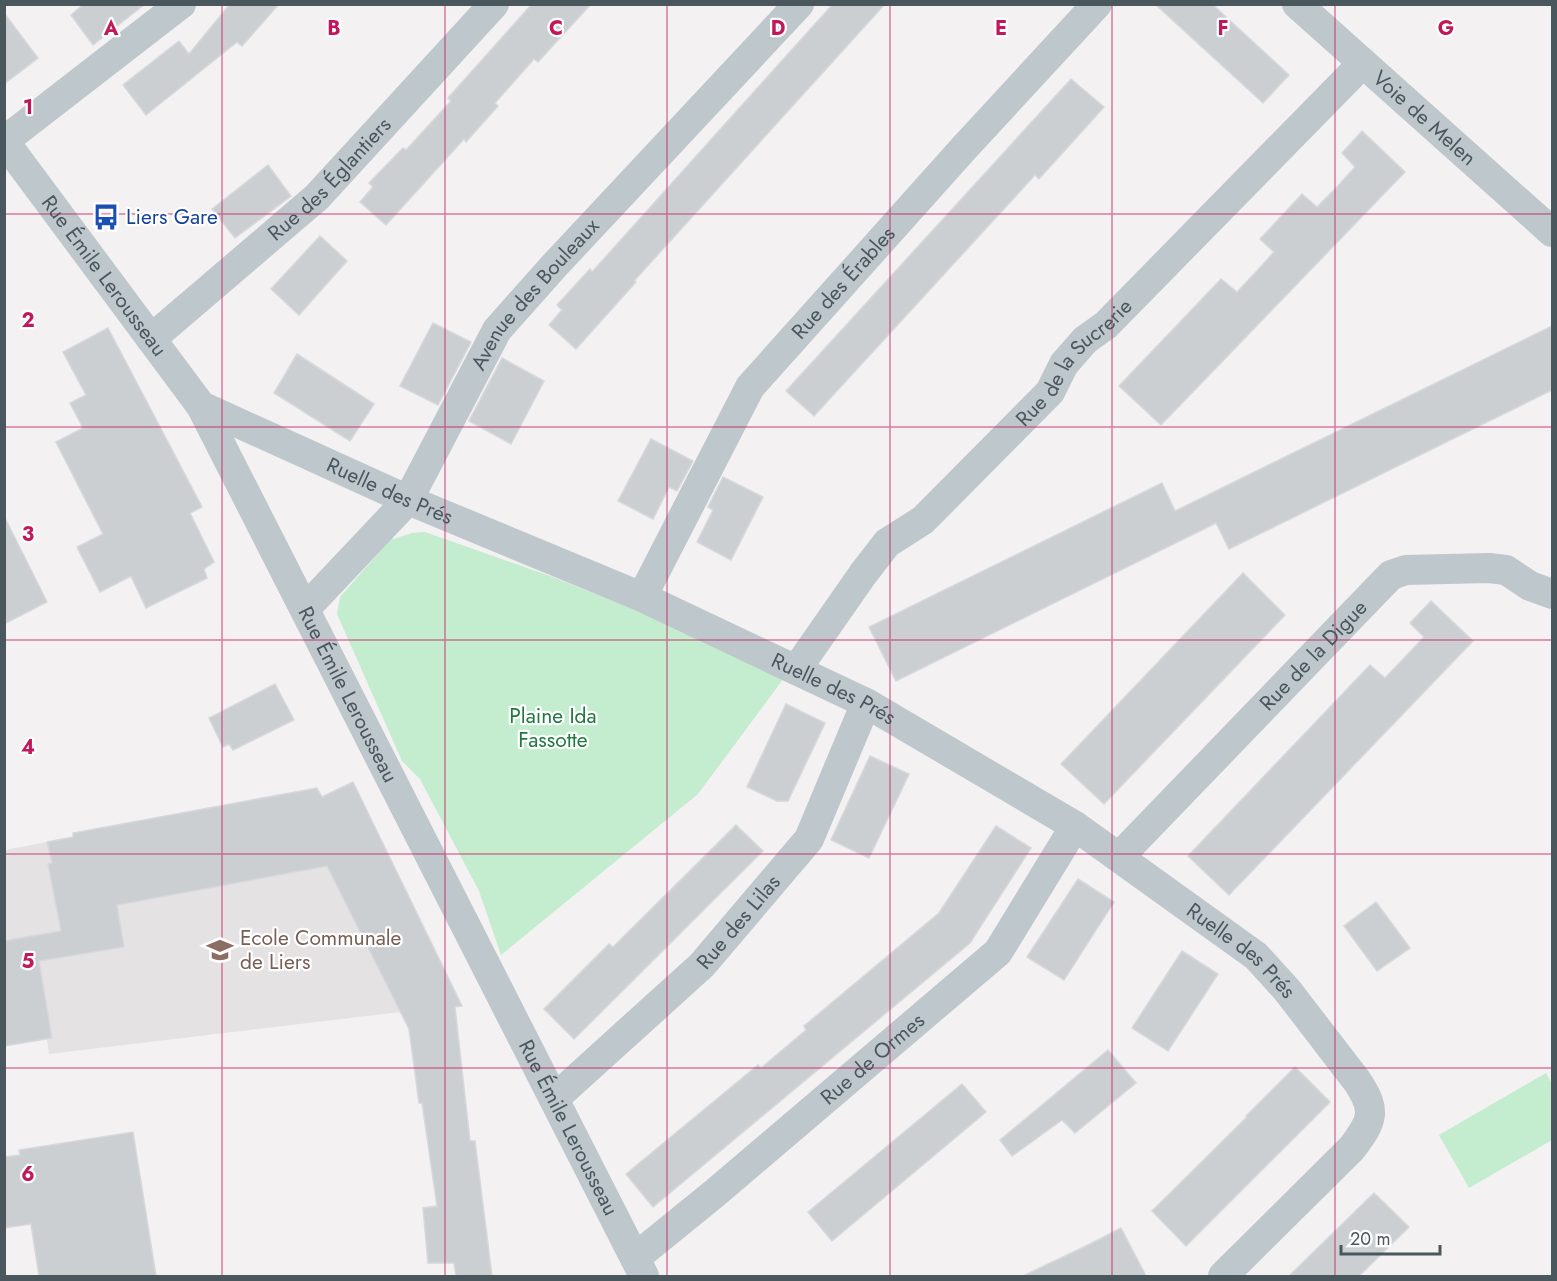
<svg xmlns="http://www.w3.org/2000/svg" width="1557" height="1281" font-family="Jost,sans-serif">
<rect width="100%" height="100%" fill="#f3f1f1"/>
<path fill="#e4e2e3" d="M353,782L462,1006L400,1012L49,1054L47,1039L5,1046V850L73,837V833L317,788L322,797Z"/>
<g fill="#c4ecce">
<path d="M425,532L550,576L695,634L787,674L698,794L501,955L479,891L420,779L402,761L337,614L340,597L390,540L412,533Z"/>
<path d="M1546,1073L1552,1084V1140L1469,1188L1439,1135Z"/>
</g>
<g fill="#cbcfd2" stroke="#d6d8dc" stroke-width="1.5">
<path d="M84,4H145L93,45L71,15Z"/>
<path d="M230,4H279L242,46L237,42L146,115L123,85L179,41L189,54Z"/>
<path d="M532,4H591L538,62L534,59L495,103L498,106L466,142L464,139L386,225L360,202L373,187L369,183L403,148L406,150L451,101L448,98Z"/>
<path d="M833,4H885L634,281L636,282L576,349L549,325L562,310L557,305L590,269L592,272Z"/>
<path d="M1155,4H1212L1289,75L1263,103Z"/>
<path d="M4,13L38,58L4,84Z"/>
<path d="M1071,79L1104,107L1039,179L1035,175L814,416L786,391Z"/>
<path d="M1362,131L1405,172L1161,425L1119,386L1221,279L1237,292L1255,273L1274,252L1260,239L1302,194L1317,207L1337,187L1355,167L1342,153Z"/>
<path d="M268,165L291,196L235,238L212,209Z"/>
<path d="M320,236L347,261L299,315L271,289Z"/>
<path d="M433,323L471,342L438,405L400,386Z"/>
<path d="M1552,326V390L1229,549L1216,523L896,681L869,627L1162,483L1175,511Z"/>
<path d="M108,328L202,507L190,513L214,562L204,569L207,578L146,608L131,576L100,592L77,547L103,534L56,442L83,428L70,403L86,395L63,352Z"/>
<path d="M297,354L374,404L350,441L274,393Z"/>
<path d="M502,358L544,381L511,444L469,421Z"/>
<path d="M651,439L693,461L677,491L669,487L653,519L618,501Z"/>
<path d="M723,477L763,497L731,560L697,542L713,510L708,507Z"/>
<path d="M4,516L47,602L4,624Z"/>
<path d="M1243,573L1285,615L1104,804L1061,764Z"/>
<path d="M1431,601L1473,641L1229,895L1188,856L1370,665L1385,678L1405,657L1424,637L1410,623Z"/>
<path d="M275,684L294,720L233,750L229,744L223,747L209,718Z"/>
<path d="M786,704L825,723L788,801H777L747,787Z"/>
<path d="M870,756L909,774L869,858L831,840Z"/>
<path d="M353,782L462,1006L455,1007L470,1141H475L492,1276H456L454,1263H428L423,1208L437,1206L422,1103H419L409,1029L327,866L117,905L124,947L39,961L52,1038L4,1046V941L61,931L48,864L52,863L47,842L73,837V833L317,788L322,797Z"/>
<path d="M736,825L763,851L574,1039L544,1009L609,944L613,947Z"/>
<path d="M996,826L1031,848L970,943L653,1207L626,1174L758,1065L761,1068L806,1030L804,1026L939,913Z"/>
<path d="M1078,879L1114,902L1064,980L1027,957Z"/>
<path d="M1376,902L1410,948L1377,971L1344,926Z"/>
<path d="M1182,951L1218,974L1168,1051L1132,1028Z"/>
<path d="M1108,1050L1136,1083L1075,1133L1062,1120L1012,1156L1000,1140Z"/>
<path d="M1295,1067L1330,1102L1186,1246L1152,1211L1247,1117L1246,1116Z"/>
<path d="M962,1084L986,1112L832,1241L808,1212Z"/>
<path d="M133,1132L156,1276H39L31,1224L4,1228V1157L20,1155L19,1150Z"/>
<path d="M1374,1193L1409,1227L1359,1276H1289Z"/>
<path d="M1121,1228L1146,1276H1023L1090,1244Z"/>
</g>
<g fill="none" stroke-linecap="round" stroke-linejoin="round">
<g stroke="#bec7cc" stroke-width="30">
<path id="s1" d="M1297,4L1552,232"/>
<path id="s2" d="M4,141L201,406L644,1276"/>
<path d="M4,141L181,4"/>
<path id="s3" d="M151,339L317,197L494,4"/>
<path id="s4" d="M201,406L408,500L642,597L866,703L1075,826L1256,956L1287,990L1357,1081C1377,1111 1373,1120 1352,1148L1223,1276"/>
<path id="s5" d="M642,597L750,387L964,148L1097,4"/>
<path id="s6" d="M305,609L408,500L497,330L553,267L799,4"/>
<path id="s7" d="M796,670L863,574L887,543L923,520L1050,392L1064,364L1085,340L1106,325L1363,63"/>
<path id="s8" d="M1119,857L1391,575L1406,570L1489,568L1506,570L1530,586L1552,594"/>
<path id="s9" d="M554,1099L702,965L809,839L866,703"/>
<path id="s10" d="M635,1258L715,1193L998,952L1075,826"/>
</g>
</g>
<path fill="none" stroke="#c2185b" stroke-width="1.5" stroke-opacity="0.55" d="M222,4V1276M445,4V1276M667,4V1276M890,4V1276M1112,4V1276M1335,4V1276M4,214H1552M4,427H1552M4,640H1552M4,854H1552M4,1068H1552"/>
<defs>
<g id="bus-bare" transform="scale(2.07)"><path d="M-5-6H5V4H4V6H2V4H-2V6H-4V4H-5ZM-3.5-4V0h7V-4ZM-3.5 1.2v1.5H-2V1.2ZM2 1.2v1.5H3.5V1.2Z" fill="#1a4fb4" stroke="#fff" stroke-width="2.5" paint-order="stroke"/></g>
<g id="school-bare" transform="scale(2.07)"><path d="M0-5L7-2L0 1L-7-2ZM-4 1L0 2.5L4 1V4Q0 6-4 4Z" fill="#8d6e63" stroke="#fff" stroke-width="2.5" paint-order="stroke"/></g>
</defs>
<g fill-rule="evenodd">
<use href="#bus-bare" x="106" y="217"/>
<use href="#school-bare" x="220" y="950"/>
</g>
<g text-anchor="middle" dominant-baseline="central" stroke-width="4.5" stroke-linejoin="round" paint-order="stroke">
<g font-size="21" fill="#4a575d" stroke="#fff">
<text stroke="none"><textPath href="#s1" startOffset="171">Voie de Melen</textPath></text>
<text stroke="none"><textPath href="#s3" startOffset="240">Rue des Églantiers</textPath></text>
<text stroke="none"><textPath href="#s2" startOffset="168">Rue Émile Lerousseau</textPath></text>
<text stroke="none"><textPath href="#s5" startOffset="376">Rue des Érables</textPath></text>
<text stroke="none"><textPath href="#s6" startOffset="393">Avenue des Bouleaux</textPath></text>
<text stroke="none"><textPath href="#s7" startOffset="418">Rue de la Sucrerie</textPath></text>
<text stroke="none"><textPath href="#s4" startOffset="207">Ruelle des Prés</textPath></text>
<text stroke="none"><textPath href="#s8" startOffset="280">Rue de la Digue</textPath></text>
<text stroke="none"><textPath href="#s4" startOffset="693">Ruelle des Prés</textPath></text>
<text stroke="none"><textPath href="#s2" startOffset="654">Rue Émile Lerousseau</textPath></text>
<text stroke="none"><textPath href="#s9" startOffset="256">Rue des Lilas</textPath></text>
<text stroke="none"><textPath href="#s4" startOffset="1179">Ruelle des Prés</textPath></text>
<text stroke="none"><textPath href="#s10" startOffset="310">Rue de Ormes</textPath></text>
<text stroke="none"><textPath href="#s2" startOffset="1140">Rue Émile Lerousseau</textPath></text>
</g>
<g font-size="21" fill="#164399" stroke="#fff" text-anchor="start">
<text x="126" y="217">Liers Gare</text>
</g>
<g font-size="21" fill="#20793f" stroke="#fff">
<text x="553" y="716">Plaine Ida<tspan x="553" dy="24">Fassotte</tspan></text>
</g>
<g font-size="21" fill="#785e54" stroke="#fff" text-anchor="start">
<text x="240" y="938">Ecole Communale<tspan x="240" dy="24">de Liers</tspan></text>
</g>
</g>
<g font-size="20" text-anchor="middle" font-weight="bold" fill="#c2185b" stroke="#fff" stroke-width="4.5" stroke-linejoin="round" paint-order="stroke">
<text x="111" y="35">A</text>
<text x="334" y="35">B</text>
<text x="556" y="35">C</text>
<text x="778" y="35">D</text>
<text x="1001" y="35">E</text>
<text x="1223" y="35">F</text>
<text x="1446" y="35">G</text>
<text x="28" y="114">1</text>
<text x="28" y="327">2</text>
<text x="28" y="541">3</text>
<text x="28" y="754">4</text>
<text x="28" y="968">5</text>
<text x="28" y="1181">6</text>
</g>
<rect width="1557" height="1281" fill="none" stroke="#4a575d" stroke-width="12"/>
<path d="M1341 1245v9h99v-9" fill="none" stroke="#4a575d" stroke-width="3"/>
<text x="1350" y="1245" font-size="18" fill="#4a575d" stroke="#ffffff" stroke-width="4.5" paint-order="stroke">20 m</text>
</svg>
